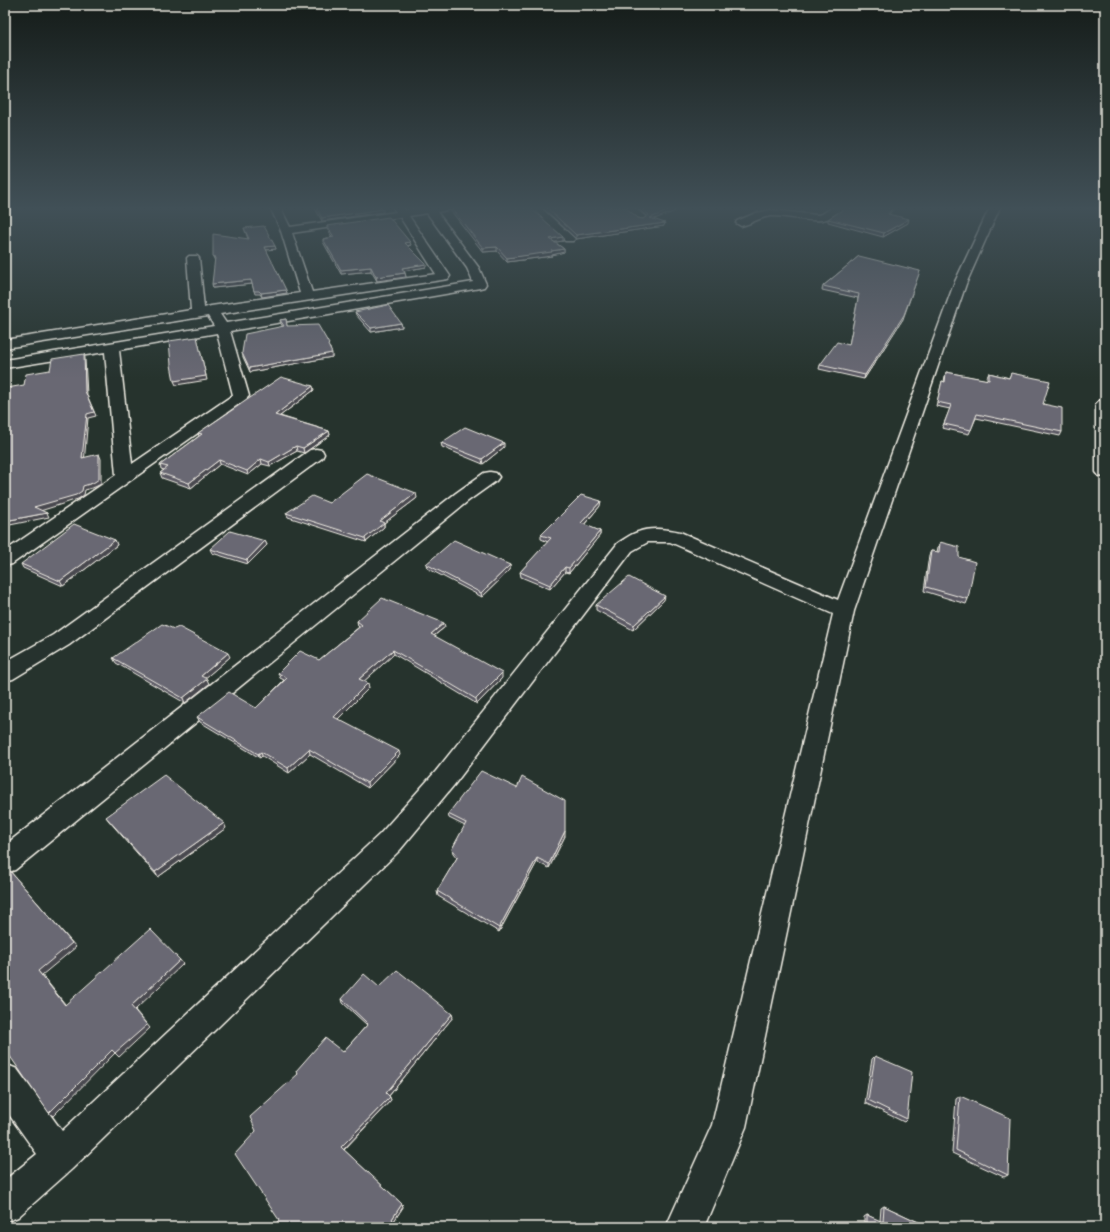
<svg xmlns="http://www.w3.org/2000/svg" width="1110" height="1232" font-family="'Comic Neue',sans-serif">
<rect width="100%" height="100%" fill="#26332d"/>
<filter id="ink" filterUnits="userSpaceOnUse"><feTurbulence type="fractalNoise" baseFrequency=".025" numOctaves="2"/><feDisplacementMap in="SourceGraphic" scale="8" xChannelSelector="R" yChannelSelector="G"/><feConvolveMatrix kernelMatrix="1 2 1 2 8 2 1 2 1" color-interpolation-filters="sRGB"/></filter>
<g filter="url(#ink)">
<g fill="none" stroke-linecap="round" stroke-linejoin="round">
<g stroke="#f4f1e8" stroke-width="3">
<g id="minor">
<path d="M270,207H280L290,227L396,212L393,207H403L405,210L423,207H454L453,209L437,212L479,268L486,284L484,287L480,288L230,331L249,396L246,399L12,564L5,566V551L116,475L105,352L5,368V360L214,326L208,316L5,348V340L191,310L187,258L189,256H197L199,258L204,308L211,306L300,293L281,231ZM427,213L467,268L473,282L226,323L220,314L448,279L450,276L409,216ZM400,217L436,274L312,292L292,233ZM217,333L233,395L132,464L119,350Z"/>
<path d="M529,207H540L573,237L575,239L573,241H565Z"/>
<path d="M623,207H634L647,218L642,221L638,220Z"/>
<path d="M833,207H845C826,231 796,215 771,216C760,217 751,224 741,226L736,223L737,221L756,213L771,210L817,215L822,214Z"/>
<path d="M990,207H1000L966,284L854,611L746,1127L704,1227H666L712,1125L833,614L670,542H648L632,551L454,785L400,850L72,1169L18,1217L5,1222V1180L37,1154L5,1109V1064L17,1069L62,1131L380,834L436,771L618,543C625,539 631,534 638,532C649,527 668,529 680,532L838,600L954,284Z"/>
<path d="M1104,399L1105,400V477L1099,476L1096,472V404L1099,401Z"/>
<path d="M316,449L322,450L324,454L322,458L69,645L13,679L5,681V662L53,635L310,450Z"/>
<path d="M490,472L496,473L499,477L496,481L468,501L15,870L5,873V845L456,493L484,473Z"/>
</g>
</g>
<use href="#minor" fill="#26332d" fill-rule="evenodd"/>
</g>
<g fill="#5a5963" stroke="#f4f1e8">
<path d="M314,207H381L383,212L322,221Z"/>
<path d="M542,207H625L638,218L643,219L647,216L636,207H686L654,219L664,226L576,239Z"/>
<path d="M844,207H895L889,214L908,223L883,237L828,222V219L842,210Z"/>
<path d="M1082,207H1105V210Z"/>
<path d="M451,208L563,237V241L555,242L564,249V252L552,255V256L507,262L497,251L483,252L451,211Z"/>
<path d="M1105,216V229L1100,228L1102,225L1099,224L1101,221Z"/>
<path d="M327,226L411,245L408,246L426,267L404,271L405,273L406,277L377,281L371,271L341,274L323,242V239L332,237L327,229Z"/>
<path d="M244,228L275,246L276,249L266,250L287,293L262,297L260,294H255L252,284L213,288L215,261L213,257L248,239Z"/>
<path d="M859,256L903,319L864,379L819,369L820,365L849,345L858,298L822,290L823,286Z"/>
<path d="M355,312L401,323L402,327L371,332L356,315Z"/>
<path d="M286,319L287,326L330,348L332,357L250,372L243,357L242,353L283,327L281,324L280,320Z"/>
<path d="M946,372L987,380V377L989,373L1009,378L1011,373L1043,404L1062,432L1060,436L976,418L969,434L942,428L950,409L936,406L941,386L942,381L944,382L945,376Z"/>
<path d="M314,390L280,416L329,431L330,435L304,453L297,451L270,466L262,464L248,475L220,464L191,488L162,478L160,473L164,470L161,469L160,465L199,436L198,433Z"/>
<path d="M441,443L504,447L483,464L442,447Z"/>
<path d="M417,498L384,523V527L366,542L288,517L286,513L329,503Z"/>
<path d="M600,506L584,525L600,531V535L569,573L565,572L550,589L521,577L520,572L548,542L541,539V535Z"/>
<path d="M115,540L117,545L63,586L23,568L21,564Z"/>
<path d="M265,541L267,545L248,564L212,553L210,549Z"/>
<path d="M940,542L959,557L968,599L966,604L924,591L929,555L931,551L937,552L938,547Z"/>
<path d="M426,564L510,565V570L482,597L427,568Z"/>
<path d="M664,600L633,630L596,610V605Z"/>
<path d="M357,621L445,627L434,636L502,678L477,704L394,654L364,681L369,688L337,719L400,755L368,788L310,754L289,773L262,756L260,758L200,722L197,717L256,708L284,680L280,678L278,673L319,660L359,627L358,626Z"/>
<path d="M230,657L205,678L209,684L185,703L116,663L113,658Z"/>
<path d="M448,814L565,836L549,868L537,862L499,932L438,896L437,891L457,858L453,853L452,849L465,826L449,818Z"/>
<path d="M106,817L226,828L158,877L109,821Z"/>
<path d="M379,987L453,1017L389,1096L391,1100L344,1150L402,1204L403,1207L394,1221L279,1220L256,1131L298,1075L296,1071L343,1052L367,1025L343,1003L342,999Z"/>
<path d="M875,1056L907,1119L904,1122L865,1103L872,1059Z"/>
<path d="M960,1096L1008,1175L1004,1177L952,1153L956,1099Z"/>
<path d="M884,1206L929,1227H864V1217L867,1215L880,1221L881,1208Z"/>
</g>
<g fill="#4a4850" stroke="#f4f1e8">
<path d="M678,207H686L649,221L650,218Z"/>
<path d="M893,207H895L887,217L888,214Z"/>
<path d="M383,209V212L322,221V218Z"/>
<path d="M909,219L908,223L883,237L884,233Z"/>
<path d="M665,223L664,226L576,239V235Z"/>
<path d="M563,237V241L550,243V239Z"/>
<path d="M410,242L411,245L405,246V243Z"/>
<path d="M275,246L276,249L265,250V247Z"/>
<path d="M497,247V251L483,252V248Z"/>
<path d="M564,249V252L552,255V256L507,262V258Z"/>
<path d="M426,264V267L402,271V268Z"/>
<path d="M371,267V271L341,274V270Z"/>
<path d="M920,271L903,319L864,379L865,375Z"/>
<path d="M405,273L406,277L377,281L376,277Z"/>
<path d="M251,280L252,284L213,288L212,284Z"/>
<path d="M286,290L287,293L262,297L261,293Z"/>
<path d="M401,323L402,327L371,332V328Z"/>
<path d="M197,337L207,380L176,385L174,381Z"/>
<path d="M332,353V357L250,372L249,368Z"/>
<path d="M84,354L85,358L87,395L96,416L88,418L84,463L82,458L85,391Z"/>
<path d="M313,386L314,390L276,419L275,415Z"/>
<path d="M329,431L330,435L304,453L303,448Z"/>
<path d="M504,443V447L483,464L482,459Z"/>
<path d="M296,446L297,451L270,466L269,462Z"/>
<path d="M99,454L101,459V484L95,487L85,490L84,495L78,499L37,512L34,507L83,486Z"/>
<path d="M261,459L262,464L248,475L247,471Z"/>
<path d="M219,460L220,464L191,488L189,483Z"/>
<path d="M416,493L417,498L384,523V527L366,542L365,538L380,521Z"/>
<path d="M601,501L600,506L581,528V523Z"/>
<path d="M47,513L49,517L5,526V521Z"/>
<path d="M600,531V535L569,573V568Z"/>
<path d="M115,540L117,545L63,586L60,581Z"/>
<path d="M265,541L267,545L248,564L247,560Z"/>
<path d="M510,565V570L482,597L481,593Z"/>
<path d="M565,567V572L550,589V585Z"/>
<path d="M665,596L664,600L633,630L634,625Z"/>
<path d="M444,623L445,627L431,638V634Z"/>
<path d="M393,650L394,654L361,684L359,679Z"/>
<path d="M228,653L230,657L203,680L201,676Z"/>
<path d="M502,673V678L477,704L476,699Z"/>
<path d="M207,679L209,684L185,703L183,698Z"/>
<path d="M368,683L369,688L335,722L334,717Z"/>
<path d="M309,749L310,754L289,773L288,768Z"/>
<path d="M399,751L400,755L368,788L367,783Z"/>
<path d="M261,752L262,756L260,758L258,754Z"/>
<path d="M224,823L226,828L158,877L155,872Z"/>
<path d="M565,831V836L549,868V864Z"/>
<path d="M537,858V862L499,932V928Z"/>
<path d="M9,870L76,947L42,975L69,1009L65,1005L38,971Z"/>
<path d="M180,960L183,964L135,1010L150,1028L119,1057L115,1053L53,1116L49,1113L131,1006Z"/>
<path d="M452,1014L453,1017L388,1097L386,1093Z"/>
<path d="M390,1097L391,1100L343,1150L341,1147Z"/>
<path d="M402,1204L403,1207L394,1221L392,1219Z"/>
</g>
<g fill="#696773" stroke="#f4f1e8">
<path d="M316,207H381L383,209L322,218Z"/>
<path d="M452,207H530L563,237L550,239L564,249L551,251L552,252L507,258L497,247L483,248L451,208Z"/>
<path d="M546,207H625L638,218L643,219L649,215L640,207H678L650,218L665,223L576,235Z"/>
<path d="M844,207H893L888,214L909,219L884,233L828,219L844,209H842Z"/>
<path d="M1105,216V222L1101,221Z"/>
<path d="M389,217L410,242L405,243L426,264L402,268L405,273L376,277L371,267L341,270L323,239L334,237L327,226Z"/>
<path d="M1105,222V226L1102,225Z"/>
<path d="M264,226L275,246L265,247L286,290L261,293L259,291H254L251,280L212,284L215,257H213V234L249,239L244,228Z"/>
<path d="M859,256L920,271L904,315L865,375L820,365L837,342L849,345L859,294L823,286Z"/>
<path d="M388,305L401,323L371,328L355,312Z"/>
<path d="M286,319L287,326L318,325L329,344L328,345L332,353L249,368L242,353L245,334L284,326L280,320Z"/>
<path d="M197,337L206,376L174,381L171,365L169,341Z"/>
<path d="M84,354L85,391L94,412L87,414L82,458L99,454V479L93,483L83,486L82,491L76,495L34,507L47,513L5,521V395L7,388L24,385L26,374L50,370L52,359Z"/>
<path d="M946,372L989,380V373L1009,378L1011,373L1050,381L1043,404L1062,408V432L977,414L971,430L944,424L951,405L937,402L942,381L945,382Z"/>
<path d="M281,377L313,386L275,415L329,431L303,448L296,446L269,462L261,459L247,471L219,460L189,483L160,473L168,467L160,465L202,434L198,433Z"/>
<path d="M465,427L504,443L482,459L441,443Z"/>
<path d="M367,474L416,493L380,521L384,523L365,538L286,513L312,496L329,503Z"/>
<path d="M581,495L601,501L581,523L600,531L569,568L565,567L550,585L520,572L551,538L541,535Z"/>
<path d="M74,524L115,540L60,581L21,564Z"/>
<path d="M230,531L265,541L247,560L210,549Z"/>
<path d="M454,540L510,565L481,593L426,564Z"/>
<path d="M940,542L959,547V557L975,562L968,599L926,587L931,551L939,552Z"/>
<path d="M629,577L665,596L634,625L596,605Z"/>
<path d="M382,598L444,623L431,634L502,673L476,699L393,650L359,679L368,683L334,717L399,751L367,783L309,749L288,768L261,752L258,754L197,717L229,692L256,708L287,678L278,673L300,651L319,660L362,625L357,621Z"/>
<path d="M162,624L174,629L179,627L228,653L201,676L207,679L183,698L113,658Z"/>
<path d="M481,771L517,788L522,777L565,801V831L549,864L537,858L499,928L437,891L458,856L452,849L466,823L448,814Z"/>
<path d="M164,775L224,823L155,872L106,817Z"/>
<path d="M9,870L72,943L38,971L65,1005L150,929L180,960L131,1006L147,1025L115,1053L112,1050L49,1113L5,1049V873Z"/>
<path d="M397,970L452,1014L386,1093L390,1097L341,1147L402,1204L392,1219L399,1227H273L279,1220L235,1154L256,1131L250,1117L298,1074L296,1071L325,1038L343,1052L368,1024L342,999L364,974L379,987Z"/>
<path d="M875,1056L912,1072L907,1119L868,1100Z"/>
<path d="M960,1096L1010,1118L1008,1175L956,1150Z"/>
<path d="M884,1206L929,1227H867V1215L883,1222Z"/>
</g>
</g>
<linearGradient id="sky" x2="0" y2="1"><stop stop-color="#151c19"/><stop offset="0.55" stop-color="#415057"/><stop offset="1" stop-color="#415057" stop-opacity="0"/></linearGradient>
<rect width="1110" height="379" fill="url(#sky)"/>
<rect width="1110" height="1232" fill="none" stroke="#26332d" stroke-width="20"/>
<rect x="10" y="10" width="1090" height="1212" fill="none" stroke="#f4f1e8" stroke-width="1.5" filter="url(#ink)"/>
</svg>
